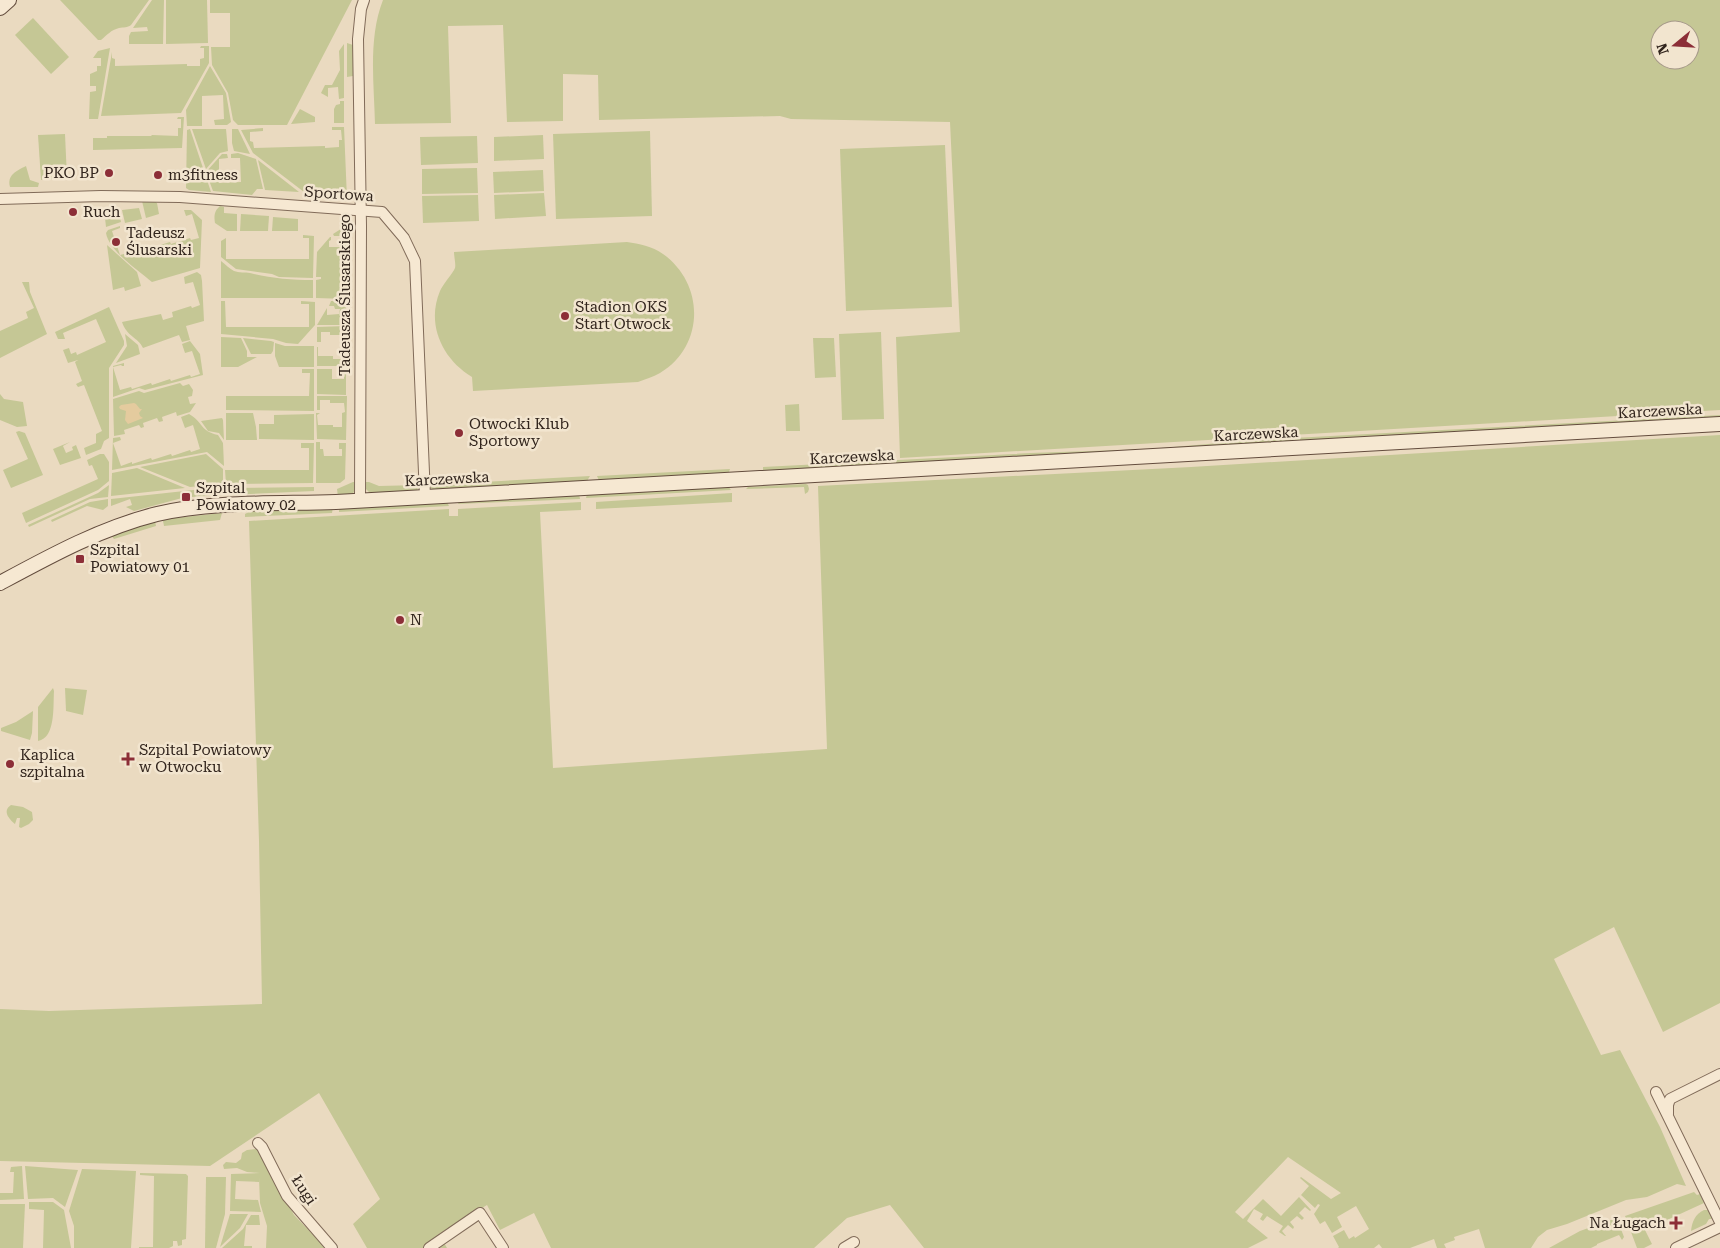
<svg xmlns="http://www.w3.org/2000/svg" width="1720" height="1248" font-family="'Roboto Serif',serif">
<rect width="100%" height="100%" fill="#eadac0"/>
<g fill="#c5c795" fill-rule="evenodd">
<path d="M60,0H149L131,25C127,28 124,27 119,28C111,30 107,35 101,40H98Z"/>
<path d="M152,0H164L163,44H129V36L131,32L148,31L147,27L133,28Z"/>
<path d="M166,0H207L208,43L166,44Z"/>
<path d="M210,0H352L287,125H238L233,120L228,93L212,65L211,47H230V13H210Z"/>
<path d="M383,0H1720V410L900,458L896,337L960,332L950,122L791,119L780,116L599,120L598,75L563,74V121L507,122L503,25L448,26L451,123L375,124C374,83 368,38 383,0ZM1660,30H1690V60H1660Z"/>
<path d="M33,18L69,57L51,74L15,35Z"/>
<path d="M347,43L353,45V76L347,77Z"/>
<path d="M344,44V98L339,99L338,87L328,88V97L321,93L325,85H332L340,70L339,51Z"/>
<path d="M201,46H209V63L181,113L101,116L112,52V58L115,59V66L187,64V66H200V59L204,58V48H200Z"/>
<path d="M110,48L98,119H89L90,92L96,91V86H90V74L97,71V66H101V58H93L98,51Z"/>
<path d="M210,66L226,93L231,122L227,125H215L214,120L224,119L223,95L202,96V126H187L186,110Z"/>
<path d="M340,101H344V123H334V109L336,105L340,104Z"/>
<path d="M300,109L315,117V122L291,124Z"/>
<path d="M178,117H184L182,148L93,150V138H107V136H151L152,135L178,136V128H181V119H177Z"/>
<path d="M332,127H344L347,199H325L320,192H304L253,153L241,130L263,128V131L250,132V141L253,142L254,148L325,146V148L339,147V140H342L341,130H332Z"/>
<path d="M190,129L211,192L189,190L186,188L187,130Z"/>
<path d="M192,129H226L228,151L220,153L206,169Z"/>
<path d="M232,129H238L250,154L234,151L232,143Z"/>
<path d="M650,131L652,216L556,219L553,134Z"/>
<path d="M65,134L67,178L41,180L38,135Z"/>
<path d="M543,135L544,159L494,161V137Z"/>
<path d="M477,136L478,163L421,165L420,137Z"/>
<path d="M945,145L952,307L846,311L840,149Z"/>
<path d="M238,153L256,159L263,189H257L252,195L213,191L206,172L222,154H227L228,158L219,159V183L241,182L240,158H231V154Z"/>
<path d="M258,160L299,192L265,190Z"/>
<path d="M26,166L30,180L39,183L38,187H10C7,175 16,171 26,166Z"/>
<path d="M477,168L478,193L422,194V169Z"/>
<path d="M543,170L544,191L494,193L493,172Z"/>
<path d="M544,193L546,216L495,219L494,195Z"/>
<path d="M478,195L479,221L423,223L422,196Z"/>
<path d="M142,201H154L157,203L159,214L146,218Z"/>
<path d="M220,206L224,207V213L237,214V231H227L215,223C214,216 214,211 220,206Z"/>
<path d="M139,208L142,219L125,223L122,210Z"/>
<path d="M104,209H118L121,222L106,227Z"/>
<path d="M184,210H191L202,220L200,268L152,282C138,270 109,251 106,233L108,230L120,226V228L112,231L120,255L151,247V248L170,242L171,244L190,238L191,240L199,238L192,214L186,216Z"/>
<path d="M241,214L269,216L268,231H240Z"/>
<path d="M273,217L298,219V231H272Z"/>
<path d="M344,227L346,228V299L316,298V280L321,279V277H316L317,252L330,237H331V240L329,241V247H341V236H334L333,234Z"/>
<path d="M303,235L314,236L313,278L279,277L272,274L236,269L221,257V241L226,238V259H309V238H303Z"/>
<path d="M627,242C639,244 652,246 663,254C705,284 705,346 660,373C653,377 645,379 638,382L473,391L472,377C442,359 426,324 440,291C443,284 453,273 455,268C456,264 454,257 454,252Z"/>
<path d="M107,245L137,272L141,286L125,291L124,287L113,290Z"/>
<path d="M221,261C225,264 230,269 234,271C239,273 245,272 250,273C270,278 291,280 313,280V298H221Z"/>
<path d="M197,272L201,275L202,281L204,321L186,326L190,340L182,342L179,335L143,348C138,337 127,337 122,322L161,314L163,320L173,317L172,312L191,306L192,308L200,305L193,282L185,284L184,277Z"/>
<path d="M22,282H29L30,292L47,334L0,358V331L28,318L26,312L34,308Z"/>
<path d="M221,301H225L226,327H309V304H301V301L315,302V325L298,344L286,343L273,339L221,334Z"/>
<path d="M331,301H346V325H317L327,308V315L339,314L340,309H335L334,306H329Z"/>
<path d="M109,307L124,341V345L109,368V438L104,441L101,449L86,455L84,448L96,443V434L102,431L84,385L78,387L76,384L82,381L75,362L78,360L68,363L63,350L69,348L71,354L76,352L77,355L106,342L96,319L63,333L65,339H58L55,332Z"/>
<path d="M346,326V366H317V347H318V356H333V359H343V345L345,344V335H330V332H321V342H317V327Z"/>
<path d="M881,332L884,419L842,420L839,334Z"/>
<path d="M125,334L138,345L140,354L116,363L127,346Z"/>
<path d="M221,337L241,338L247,351V357H257L238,367H221Z"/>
<path d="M243,338L271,341L274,342L273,351L271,354H251Z"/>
<path d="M813,338H834L836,377L815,378Z"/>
<path d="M190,341L200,354L203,375L145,390L139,388L113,397V366L124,363V366H122L121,365L113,367L120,390L131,387L132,389L151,383L152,385L170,379L171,381L190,375L191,377L200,374L192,351L185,353L182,344Z"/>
<path d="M275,343L285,346H314V367H279L275,356Z"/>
<path d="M302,369H314V411L226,410V396H309L310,373H302Z"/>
<path d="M317,369H332V379H344V373H339V369H346V395L317,394Z"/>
<path d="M180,383L183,386L189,384L193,390L192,396L188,397L190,404L196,403L190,412L177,416L176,412L162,417L163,421L159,422L157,418L143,423L144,427L141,428L139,425L124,430L125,434L114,436L113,399L139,391L144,393Z"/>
<path d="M0,394L4,399L23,402L27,426L17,427L0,420Z"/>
<path d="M317,396H347L346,440L317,439L316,413H320L317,415L318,425H333V427H342V413L345,412L344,403H330V400H320V410H317Z"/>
<path d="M799,404L800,431H786L785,405Z"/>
<path d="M226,413H253L256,427L257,440H226Z"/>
<path d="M189,414C203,422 200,431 218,435L223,443L224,466L207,452L112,470L113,438L120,437L121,440L113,443L121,466L132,462V464L151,458L152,460L171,454L172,456L190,450L191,452L200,449L193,425L185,428L181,417Z"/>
<path d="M314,414V440L259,439V424H274V415Z"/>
<path d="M1720,415V419L763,474V467L1030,453L1150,449L1254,440Z"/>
<path d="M222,418L223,420L224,440L219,433L208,431L201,421Z"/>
<path d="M19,431L25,433L43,475L11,488L3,470L28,459L16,432Z"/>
<path d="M1720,435V1003L1663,1032L1614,927L1554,959L1601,1055L1620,1050L1660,1127L1686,1186L1677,1184L1647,1197L1626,1200L1567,1224L1547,1230L1538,1237L1531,1248H1485L1479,1229L1454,1237L1455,1240L1444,1244L1446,1248H1437L1434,1239L1410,1248H1382L1379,1244L1374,1248H1338L1339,1247L1333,1236L1344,1230L1349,1239L1354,1236L1355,1238L1369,1229L1356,1206L1337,1217L1342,1227L1332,1233L1325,1221L1320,1224L1314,1214L1320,1205L1318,1204L1315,1208L1301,1195L1309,1186L1300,1178L1301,1177L1331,1199L1341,1193L1288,1157L1235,1212L1243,1219L1263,1199L1281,1216L1299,1197L1311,1210L1310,1211L1305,1207L1299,1213L1304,1218L1302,1220L1297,1216L1290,1222L1294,1227L1293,1229L1288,1225L1282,1231L1286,1236H1285L1279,1232L1283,1226L1267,1216L1263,1221L1260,1219L1263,1214L1254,1209L1247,1221L1268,1238L1248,1248H924L890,1205L847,1218L814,1248H551L534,1213L500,1230L487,1205L439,1234L447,1248H367L353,1224L380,1199L319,1093L210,1166L0,1161V1009L49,1011L262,1004L259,841L249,521L449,509V516H458V509L581,502V510L540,512L553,768L827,749L818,486L1191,467Z"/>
<path d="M70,442L63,446L66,453L73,450L72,447L76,445L81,458L60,465L53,449Z"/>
<path d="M316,442H320V449H323L324,456H342V449H339V443H346L345,479L340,483H316Z"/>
<path d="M301,443H314L313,483L226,484L225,470H309V448H301Z"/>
<path d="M100,454H104L109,462V481L98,490L26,523L22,513L98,479L92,465L89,466L87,460Z"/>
<path d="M206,454L223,469V484L190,487L140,467Z"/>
<path d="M137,468L185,488L111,496L112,473Z"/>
<path d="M730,469L728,475L600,483L597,476Z"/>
<path d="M590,476L587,481L432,490L430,485Z"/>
<path d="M353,482H356L355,490L352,495L338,497L337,489Z"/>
<path d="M365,482H369L379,486L420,485L417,490L411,492L371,494L365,488Z"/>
<path d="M806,484L808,485L809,489L808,492L805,494L804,487L746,489L748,487Z"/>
<path d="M109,485L108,497L90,499L29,527L28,525L98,493Z"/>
<path d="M727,485L731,490L586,498L587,494Z"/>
<path d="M314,487V491L227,495V488Z"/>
<path d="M212,488H223V494L192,497V494H182V498L134,511L126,507L132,505L130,499L111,506V499Z"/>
<path d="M732,493V502L596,509V502Z"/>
<path d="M579,494L580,499L458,504L459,502Z"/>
<path d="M108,499V506L103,510L87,506L52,522L51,520L90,502Z"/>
<path d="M447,502L449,506L339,512V507Z"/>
<path d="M333,507L332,513L245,517V514L251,511Z"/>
<path d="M222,513L220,520L164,526L163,521L165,519Z"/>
<path d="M155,521L156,526L114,539L111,535Z"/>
<path d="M53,688L54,691C53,705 56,738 38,741V707Z"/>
<path d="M65,688L87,690L83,715L66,711Z"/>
<path d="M33,711L32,733L30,740L1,731V728L16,722Z"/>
<path d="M11,805L23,807L32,812L33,820L29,824L21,828L19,827L20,818H17L15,824C9,819 2,811 11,805Z"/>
<path d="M256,1149L261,1151L294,1215L326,1248H266L267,1226L260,1203L259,1178V1182L236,1181L235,1199L258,1200L261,1212L230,1211L231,1174L260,1173L247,1172L237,1168L224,1169L223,1165L226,1162L236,1163L241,1159L242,1153L247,1150Z"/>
<path d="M22,1166L24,1199L0,1200V1191V1193H13L14,1172H10L11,1167Z"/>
<path d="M25,1166L78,1170L65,1207L53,1198L28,1199Z"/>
<path d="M82,1169L136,1171L131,1248H74V1226L69,1211Z"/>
<path d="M140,1173L186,1174L188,1176L186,1239L182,1240V1245L178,1246L177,1241H173V1246L169,1248H139V1247H153L154,1176L140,1175Z"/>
<path d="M206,1177H226L225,1214L216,1248H205Z"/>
<path d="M1694,1192L1697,1195L1700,1194L1704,1203L1667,1220L1666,1218L1660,1221V1223L1645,1230L1652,1244L1644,1248H1637L1625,1216Z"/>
<path d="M29,1202H53L64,1210L71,1248H43L44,1210L29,1209Z"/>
<path d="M0,1204H25L23,1248H0Z"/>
<path d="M1704,1210H1708L1712,1219H1709L1706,1224L1691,1231C1692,1222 1695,1214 1704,1210Z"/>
<path d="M230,1214H248L240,1228L220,1247Z"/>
<path d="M251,1215H259L260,1225H246L244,1246H252V1248H222L243,1229Z"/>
<path d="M1611,1220H1615L1619,1224L1624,1237L1622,1240L1619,1235L1597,1244V1245L1591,1248H1549L1580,1231Z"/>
</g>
<path fill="#e4cb9e" d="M134,403L136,404L140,409H142L139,413L140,416L143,418L128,424L125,420L126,411L120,409L119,407L121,405Z"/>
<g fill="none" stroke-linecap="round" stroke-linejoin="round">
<g stroke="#816b59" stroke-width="12">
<g id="street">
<path d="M0,199L101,196L180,197L382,212L404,238L415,261L425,496"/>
<path d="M360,500L361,226L358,39L361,9L364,0"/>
<path d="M1656,1092L1720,1222"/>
<path d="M1668,1114V1105L1670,1099L1720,1074"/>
<path d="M258,1143L262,1147L287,1196L332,1248"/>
<path d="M429,1248L480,1213L503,1248"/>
<path d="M844,1248L854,1242"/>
<path d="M1676,1248L1720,1227"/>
</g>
</g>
<g stroke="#634c3d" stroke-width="16">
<g id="secondary">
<path d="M0,8L9,0"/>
<path d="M0,583C50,556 101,528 157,514C211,501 279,504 336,502L1720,424"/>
</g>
</g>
<use href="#street" stroke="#f6e8d2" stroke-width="10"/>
<use href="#secondary" stroke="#f6e8d2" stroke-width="14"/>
</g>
<g fill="#8c2e37" stroke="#f2e5cf" stroke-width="2">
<circle cx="109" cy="173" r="5"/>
<circle cx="158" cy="175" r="5"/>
<circle cx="73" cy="212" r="5"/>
<circle cx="116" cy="242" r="5"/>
<circle cx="565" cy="316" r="5"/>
<circle cx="459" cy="433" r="5"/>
<rect x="181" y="492" width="10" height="10" rx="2.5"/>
<rect x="75" y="554" width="10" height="10" rx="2.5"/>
<circle cx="400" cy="620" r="5"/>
<path d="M125.5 751.5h5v5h5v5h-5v5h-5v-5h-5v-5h5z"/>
<circle cx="10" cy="764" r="5"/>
<path d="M1673.5 1215.5h5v5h5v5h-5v5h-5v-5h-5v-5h5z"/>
</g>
<g text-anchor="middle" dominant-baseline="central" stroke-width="5" stroke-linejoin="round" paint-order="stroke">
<g font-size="15" fill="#32251d" stroke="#f2e5cf" text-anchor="start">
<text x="99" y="173" text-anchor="end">PKO BP</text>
<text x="168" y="175">m3fitness</text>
<text x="83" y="212">Ruch</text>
<text x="126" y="233">Tadeusz<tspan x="126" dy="17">Ślusarski</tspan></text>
<text x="575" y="307">Stadion OKS<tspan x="575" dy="17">Start Otwock</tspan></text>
<text x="469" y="424">Otwocki Klub<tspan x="469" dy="17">Sportowy</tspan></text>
<text x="196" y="488">Szpital<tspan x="196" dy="17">Powiatowy 02</tspan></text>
<text x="90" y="550">Szpital<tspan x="90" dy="17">Powiatowy 01</tspan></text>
<text x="410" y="620">N</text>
<text x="139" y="750">Szpital Powiatowy<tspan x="139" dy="17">w Otwocku</tspan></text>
<text x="20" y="755">Kaplica<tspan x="20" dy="17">szpitalna</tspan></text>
<text x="1666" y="1223" text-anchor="end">Na Ługach</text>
</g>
<g font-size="15" fill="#32251d" stroke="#f2e5cf">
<text transform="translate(339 194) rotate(4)">Sportowa</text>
<text transform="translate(345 295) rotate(-90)">Tadeusza Ślusarskiego</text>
<text transform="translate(1660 411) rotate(-3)">Karczewska</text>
<text transform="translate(1256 434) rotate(-3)">Karczewska</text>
<text transform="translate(852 457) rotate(-3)">Karczewska</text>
<text transform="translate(447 479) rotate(-3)">Karczewska</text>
<text transform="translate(304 1190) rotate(56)">Ługi</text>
</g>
</g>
<g transform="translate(1675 45) rotate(252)"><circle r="24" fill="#f2e5cf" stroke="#a59888"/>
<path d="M0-4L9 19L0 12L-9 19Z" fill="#8c2e37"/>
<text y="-8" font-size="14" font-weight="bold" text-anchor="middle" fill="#32251d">N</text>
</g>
</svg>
